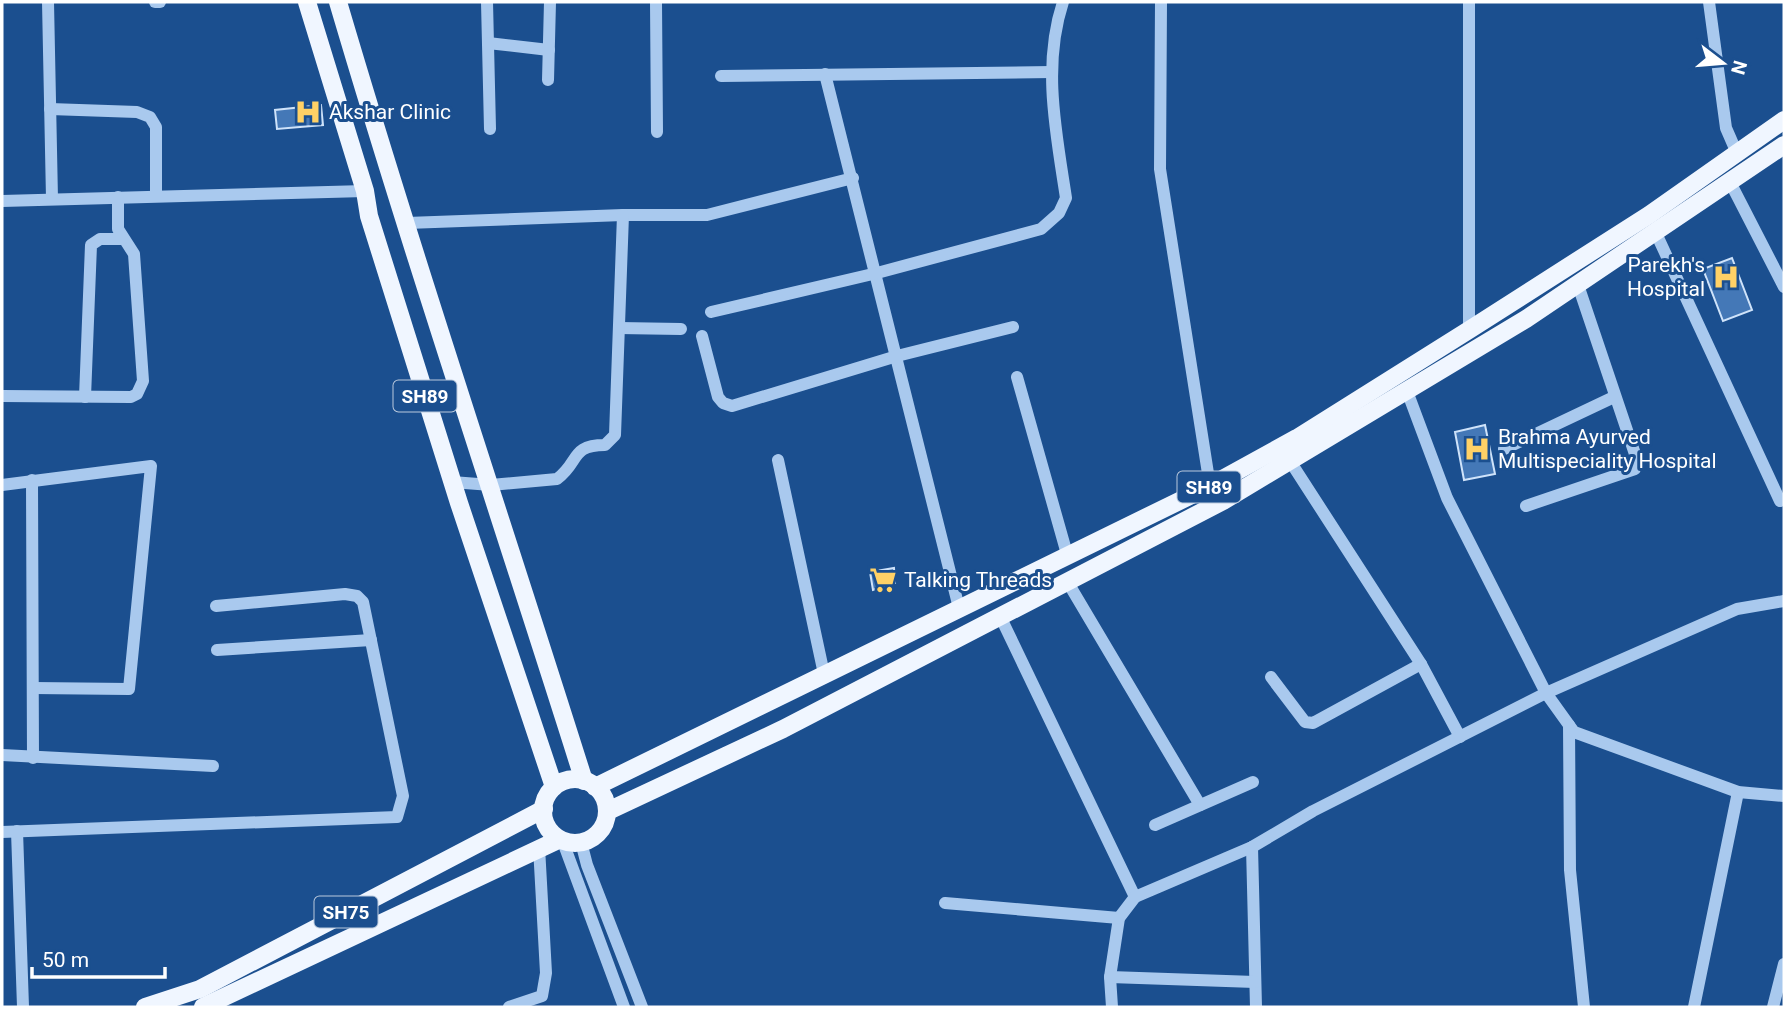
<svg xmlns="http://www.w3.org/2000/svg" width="1786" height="1009" font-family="Roboto,sans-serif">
<rect width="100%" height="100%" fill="#1b4f8f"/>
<g fill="#4478b7" stroke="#cfe3fa" stroke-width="2">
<path d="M321,105L323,125L277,129L275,110Z"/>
<path d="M1732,258L1752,310L1723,321L1703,269Z"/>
<path d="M1485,425L1495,474L1464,480L1455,432Z"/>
<path d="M894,568L895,583L873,590L870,572Z"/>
</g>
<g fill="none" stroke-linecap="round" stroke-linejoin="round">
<g stroke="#a9c9ee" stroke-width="12">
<path d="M48,2L52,199"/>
<path d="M155,2H160"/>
<path d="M487,2L490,129"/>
<path d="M656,2L657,132"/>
<path d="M1161,2L1160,169L1210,486"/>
<path d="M1469,2V330"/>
<path d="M1709,2L1726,128L1736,151"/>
<path d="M488,43L549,50"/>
<path d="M825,74L959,608"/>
<path d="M721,76L1052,72"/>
<path d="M548,80L550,2"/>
<path d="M50,109L137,112L150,117L156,127V196"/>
<path d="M1730,182L1784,287"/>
<path d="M2,201L365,191"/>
<path d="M407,223L623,215H707L853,178"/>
<path d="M1655,231L1780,501"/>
<path d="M711,312L877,273L1041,229L1059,213L1066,198C1056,132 1042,66 1063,2"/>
<path d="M619,328L681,329"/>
<path d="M702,336L718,397L723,403L732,406L897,356L1013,327"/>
<path d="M1017,377L1067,554"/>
<path d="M1407,391L1447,498L1546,693L1574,732L1738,792L1784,796"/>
<path d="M2,396L131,397L137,394L143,381L134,254L118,229V197"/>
<path d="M85,397L91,245L100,239H122"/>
<path d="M1504,449L1614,397"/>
<path d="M778,460L824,674"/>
<path d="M1290,461L1421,664L1460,737"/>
<path d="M32,480L33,758"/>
<path d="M452,482L491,485L557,479C580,462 570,445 605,445L615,435L623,215"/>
<path d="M2,485L151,466L129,689L33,688"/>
<path d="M1526,506L1635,469L1637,460L1577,282"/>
<path d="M1067,581L1200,805"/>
<path d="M1000,616L1135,897L1119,918L1110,977L1112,1007"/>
<path d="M217,650L371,640"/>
<path d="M1271,677L1305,722L1313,723L1421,664"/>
<path d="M1569,725L1570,870L1584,1007"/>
<path d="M2,755L213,766"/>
<path d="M1155,825L1253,782"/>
<path d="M17,831L23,1007"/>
<path d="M2,832L397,817L403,796L363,602L357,596L345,594L216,606"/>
<path d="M563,842L624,1007"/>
<path d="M581,842L587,865L642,1007"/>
<path d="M1252,847L1256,1007"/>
<path d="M1135,897L1252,847L1313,811L1546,693L1737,609L1784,601"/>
<path d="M945,903L1119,918"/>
<path d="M1110,977L1255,982"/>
<path d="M509,1007L542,996L546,973L539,847"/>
<path d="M1694,1007L1738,792"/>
<path d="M1773,1007L1784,964"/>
</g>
<g stroke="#f0f6ff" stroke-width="18">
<path d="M307,2L365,191L369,216L459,503L554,787"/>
<path d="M338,2C415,263 502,521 584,781"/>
<circle cx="575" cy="811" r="32"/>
<path d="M595,787L1210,486L1297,438L1469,330L1649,215L1784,120"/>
<path d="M608,811L783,729L1223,501L1526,319L1784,145"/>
<path d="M145,1007L200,989L544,809"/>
<path d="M203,1007L558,840"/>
</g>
</g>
<defs>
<g id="hospital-bare" transform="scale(2.1)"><path d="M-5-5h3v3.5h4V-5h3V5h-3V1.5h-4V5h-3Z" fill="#ffd166" stroke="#1b4f8f" stroke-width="2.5" paint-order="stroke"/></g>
<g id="supermarket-bare" transform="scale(2.1)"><path d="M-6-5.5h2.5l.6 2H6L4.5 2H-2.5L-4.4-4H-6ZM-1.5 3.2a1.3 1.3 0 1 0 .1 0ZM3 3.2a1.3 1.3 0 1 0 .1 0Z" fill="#ffd166" stroke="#1b4f8f" stroke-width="2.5" paint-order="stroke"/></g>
</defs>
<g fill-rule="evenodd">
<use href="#hospital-bare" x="308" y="112"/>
<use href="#hospital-bare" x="1726" y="277"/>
<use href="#hospital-bare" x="1477" y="449"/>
<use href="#supermarket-bare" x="883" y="580"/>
</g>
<g text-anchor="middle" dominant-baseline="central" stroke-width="6" stroke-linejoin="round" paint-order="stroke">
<g fill="#1b4f8f" stroke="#bbcadd" stroke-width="2">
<rect x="393.5" y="380.5" width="63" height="31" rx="5"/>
<rect x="1177.5" y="471.5" width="63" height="31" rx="5"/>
<rect x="314.5" y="896.5" width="63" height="31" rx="5"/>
</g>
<g font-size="19" font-weight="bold" fill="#fff">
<text x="425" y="396">SH89</text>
<text x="1209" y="487">SH89</text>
<text x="346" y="912">SH75</text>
</g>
<g font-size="21" fill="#fff" stroke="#1b4f8f" text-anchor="start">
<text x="329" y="112">Akshar Clinic</text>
<text x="1705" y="265" text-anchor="end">Parekh's<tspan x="1705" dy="24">Hospital</tspan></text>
<text x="1498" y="437">Brahma Ayurved<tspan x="1498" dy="24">Multispeciality Hospital</tspan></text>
<text x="904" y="580">Talking Threads</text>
</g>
</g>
<rect width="1786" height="1009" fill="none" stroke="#ffffff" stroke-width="7"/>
<g transform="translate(1723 63) rotate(106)" stroke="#1b4f8f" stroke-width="5" paint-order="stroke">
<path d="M0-5L12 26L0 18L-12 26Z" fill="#ffffff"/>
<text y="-10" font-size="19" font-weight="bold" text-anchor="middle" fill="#ffffff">N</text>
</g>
<path d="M32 967v10h133v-10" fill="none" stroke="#ffffff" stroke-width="3.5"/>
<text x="42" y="967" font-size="21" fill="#ffffff" stroke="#1b4f8f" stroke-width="5" paint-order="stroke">50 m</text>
</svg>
